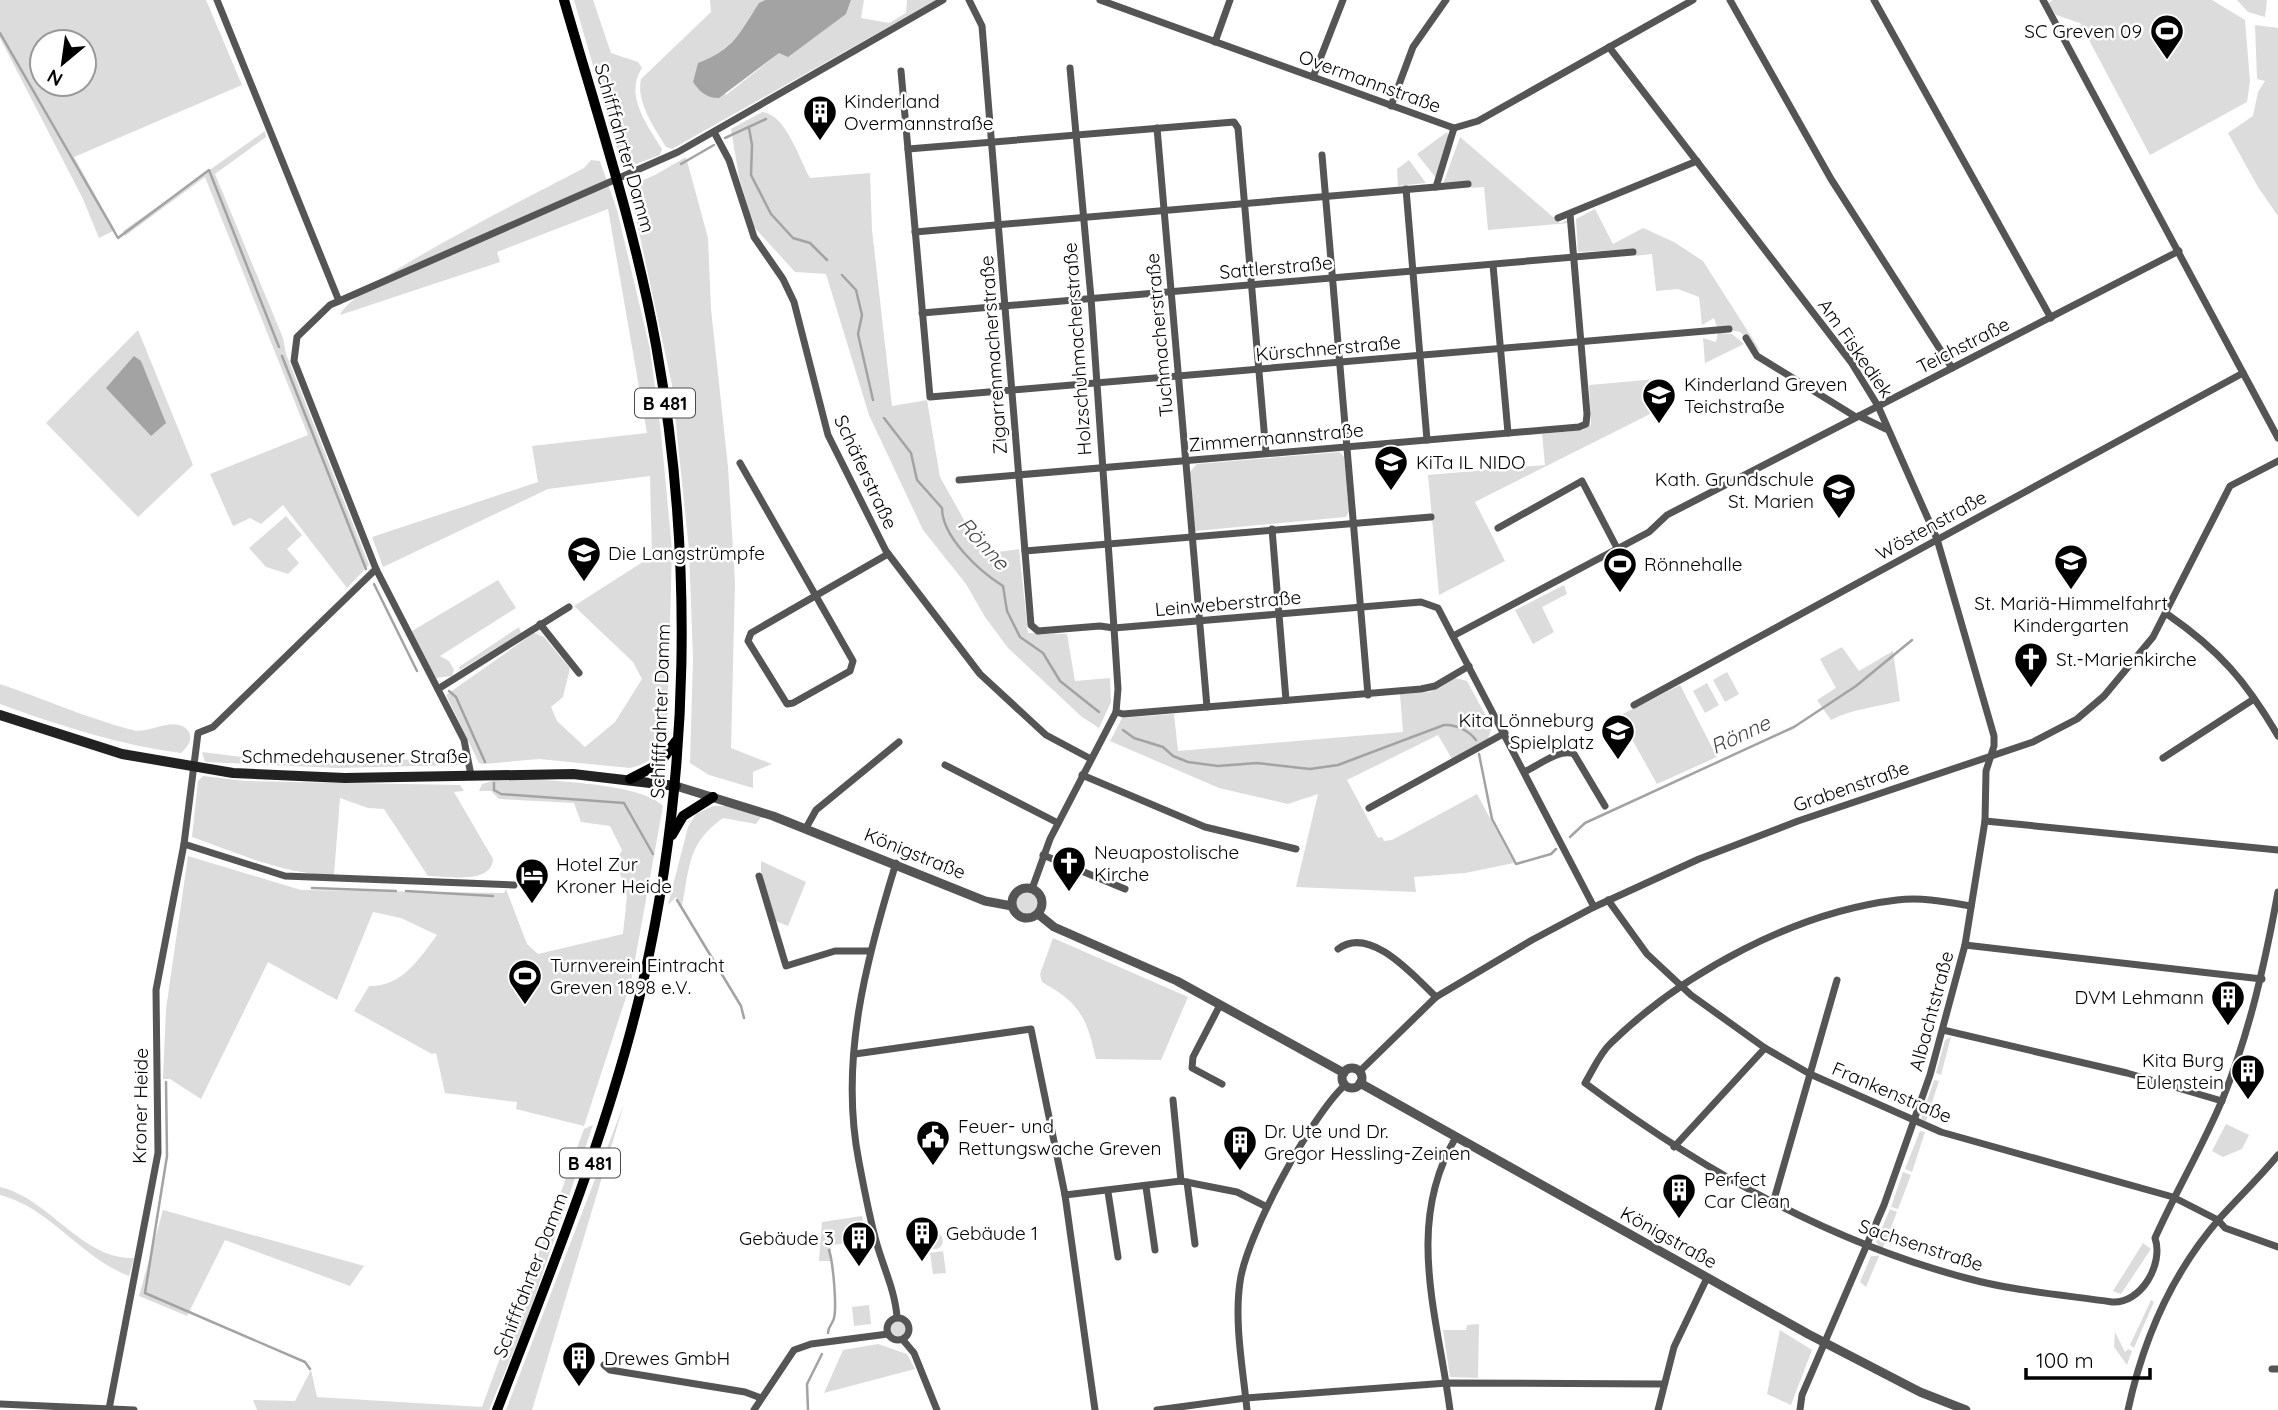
<svg xmlns="http://www.w3.org/2000/svg" width="2278" height="1410" font-family="Quicksand,sans-serif">
<rect width="100%" height="100%" fill="#fff"/>
<g fill="#dcdcdc" fill-rule="evenodd">
<path d="M0,0H206L242,85L74,157L115,230L99,238L83,199L0,38ZM42,42H84V84H42Z"/>
<path d="M574,0H593L611,53L638,62L642,68C624,94 647,125 662,149L660,155L623,169Z"/>
<path d="M710,0H765L759,3C738,35 734,48 698,63L726,95L779,53L846,14L851,0H864L861,18L889,23L906,13L907,0H936L672,149L666,147C654,127 636,102 641,79L711,12Z"/>
<path d="M2053,0H2212L2245,20L2250,81L2247,102L2150,155L2080,23L2056,15L2048,3Z"/>
<path d="M2237,0H2267L2265,17L2248,12Z"/>
<path d="M2255,25L2278,28V216L2258,187L2228,133L2253,116L2258,92L2265,81L2257,79Z"/>
<path d="M762,112C786,114 799,159 810,178L870,173L872,230L892,406L927,400L940,477L983,554L1019,549L1028,633L1067,634L1075,681L1110,678L1111,702L1099,728L1082,717L1008,648L985,617L966,584L923,530L869,415L826,274L795,272L754,227L739,177L731,129Z"/>
<path d="M265,131L266,137L215,174L283,338L286,354L369,565L347,588L283,505L261,524L250,518L233,526L210,474L308,435L205,177L125,236L123,231Z"/>
<path d="M1447,132L1449,136L1436,178L1417,154Z"/>
<path d="M1460,137L1560,223L1568,220L1569,223L1488,230L1484,187L1471,188V182L1443,184Z"/>
<path d="M686,157L708,238L711,309L728,467L735,582L731,748L772,764L753,772V788L709,775L690,763L693,658L689,550L672,385L629,186L655,175Z"/>
<path d="M591,160L600,161L617,210L650,349L661,433L672,550L667,734C659,753 652,763 630,768L539,759L484,764L479,763L446,695L534,633L544,637L570,668L563,697L551,707L557,721L585,747L615,722L642,679L633,662L574,606L652,556L650,476L548,489L383,567L372,537L538,482L532,446L647,433L608,209L497,252L500,262L340,315C352,284 543,190 584,168Z"/>
<path d="M1409,160L1426,183L1398,186L1397,169Z"/>
<path d="M1595,209L1613,244L1643,228L1674,242L1703,261L1761,352L1740,332L1717,327L1714,318L1702,325L1699,297L1678,289L1656,291L1652,254L1634,256L1633,249L1578,252L1576,219Z"/>
<path d="M138,330L193,465L138,517L46,423Z"/>
<path d="M1718,333L1732,334L1744,344L1705,363L1703,338L1716,342Z"/>
<path d="M1657,379L1670,404L1475,502L1505,561L1439,595L1428,475L1545,465L1542,434L1583,430L1591,424L1589,385Z"/>
<path d="M1340,452L1344,457L1349,511L1346,517L1195,531L1189,473L1197,464Z"/>
<path d="M286,516L302,535L287,549L299,563L288,574L266,567L249,548Z"/>
<path d="M498,580L516,608L440,656L449,661L454,670L452,676L436,678L412,631Z"/>
<path d="M1564,585L1567,594L1542,607L1554,632L1533,644L1515,610Z"/>
<path d="M519,627L521,633L460,670L459,667Z"/>
<path d="M1842,647L1859,671L1893,651L1900,701C1876,707 1852,709 1831,720L1817,700L1836,688L1820,659Z"/>
<path d="M1727,672L1739,694L1725,702L1713,680Z"/>
<path d="M1455,678L1467,681L1492,727L1488,739L1452,759L1438,735L1347,780L1378,838L1382,837L1384,841L1392,840L1477,794L1514,863L1465,873L1414,877L1416,892L1296,887L1318,794L1288,804L1219,788L1110,741L1122,718L1174,714L1178,751L1403,732L1400,694L1430,692Z"/>
<path d="M1707,683L1719,705L1705,713L1693,691Z"/>
<path d="M0,684C44,699 87,718 132,730C148,734 170,718 184,727C196,735 189,746 181,753C119,745 58,725 0,704Z"/>
<path d="M1680,685L1717,757L1657,784L1619,716Z"/>
<path d="M202,752L275,761L352,763L462,756L458,765L337,768L205,762Z"/>
<path d="M203,776L245,781L460,785L464,791L454,792L493,859C492,885 446,876 428,876L384,809L368,808L340,798L334,875C284,875 238,853 192,837L198,781Z"/>
<path d="M501,778C537,780 640,782 663,806L631,982L584,1126L516,1109L517,1102L445,1093L436,1053L432,1054L354,1011L369,986C402,987 419,959 437,935L401,918L373,912L337,1000L268,962L201,1099L170,1079H163L166,1009L188,856L301,890L504,893L506,889L527,944L538,954L623,934L627,896L616,861L622,850L610,826L581,822L574,803L499,799L491,791H479L482,784Z"/>
<path d="M713,806H731L761,817L756,824L723,818C687,844 690,866 682,906L676,897L668,905L688,827L696,814Z"/>
<path d="M761,861L806,882L788,926L773,920L761,872Z"/>
<circle cx="1027" cy="903" r="11"/>
<path d="M1053,938L1188,997L1161,1060L1096,1059C1087,1018 1080,1003 1042,982L1040,974Z"/>
<path d="M1951,1037L1941,1075L1936,1073L1945,1040Z"/>
<path d="M1934,1080L1939,1081L1926,1121L1921,1119Z"/>
<path d="M624,1104L532,1410H506Z"/>
<path d="M2226,1124L2249,1135L2242,1149L2223,1157L2212,1151Z"/>
<path d="M593,1125L528,1317L489,1410H257L253,1400L295,1401L311,1370L317,1397L482,1407L584,1129Z"/>
<path d="M1920,1131L1925,1132L1912,1172L1905,1169Z"/>
<path d="M1903,1172L1911,1175L1898,1209L1891,1207Z"/>
<path d="M0,1187C49,1198 82,1260 134,1258L129,1276C81,1258 49,1207 0,1195Z"/>
<path d="M1890,1209L1897,1212L1882,1250L1876,1242Z"/>
<path d="M163,1210L364,1266L350,1286L225,1240L187,1316L139,1296Z"/>
<path d="M862,1216L867,1241L831,1245V1261H819L822,1222Z"/>
<circle cx="935" cy="1241" r="8"/>
<path d="M2143,1243L2151,1249L2121,1294L2113,1291Z"/>
<path d="M943,1251L946,1273L933,1274L930,1253Z"/>
<path d="M1871,1256H1879L1866,1287L1860,1282Z"/>
<path d="M2151,1300L2154,1302L2134,1348L2130,1345Z"/>
<path d="M869,1305L871,1324L854,1326L852,1307Z"/>
<circle cx="898" cy="1329" r="10"/>
<path d="M1479,1324L1478,1378L1450,1377L1443,1330H1466L1467,1325Z"/>
<path d="M1780,1330L1812,1350L1791,1405L1767,1394Z"/>
<path d="M2115,1332L2125,1352L2128,1349L2132,1351L2127,1365L2114,1347Z"/>
<path d="M878,1344L907,1354L915,1369L824,1393L843,1350Z"/>
</g>
<g fill="#a3a3a3">
<path d="M765,0H851L846,14L788,57L779,53L719,98C706,98 700,92 693,82L698,63C735,48 738,35 759,3Z"/>
<path d="M134,356L141,361L166,423L151,436L106,388Z"/>
</g>
<g fill="none" stroke-linecap="round" stroke-linejoin="round">
<g stroke="#a3a3a3" stroke-width="2.5">
<path d="M0,33L118,238L209,170L279,347"/>
<path d="M749,128L752,145L751,175L771,214L793,238L810,243L827,260"/>
<path d="M725,138L766,119"/>
<path d="M681,164L714,145"/>
<path d="M842,275L856,290L862,315L858,334L873,400"/>
<path d="M282,356L366,569"/>
<path d="M884,418L911,453L917,480L942,508C942,537 979,571 1003,586L1007,611L1020,637L1043,653L1060,681L1099,712"/>
<path d="M374,584L417,671"/>
<path d="M449,691L456,697L485,762"/>
<path d="M1123,730L1134,738L1163,747L1173,756L1188,762L1218,766L1257,763L1310,769L1338,765L1444,725C1456,724 1469,731 1476,740"/>
<path d="M1479,754L1492,819L1516,864L1551,854L1556,849"/>
<path d="M494,783V790L501,794L624,803L653,854"/>
<path d="M1570,837L1585,823L1794,727L1856,686L1912,640"/>
<path d="M312,888L396,891"/>
<path d="M406,891L493,896"/>
<path d="M677,900L741,1006L744,1018"/>
<path d="M166,1082L167,1156L145,1293L305,1362L310,1369"/>
<path d="M828,1333C828,1326 833,1324 834,1318C837,1306 833,1262 829,1250"/>
<path d="M808,1410L807,1384L822,1354"/>
</g>
<g stroke="#555" stroke-width="7">
<path d="M217,0L339,301"/>
<path d="M969,0L982,26L1031,625L1038,631L1100,626L1114,628L1091,298L1070,68"/>
<path d="M1100,0L1454,128L1478,121L1693,0"/>
<path d="M1730,0L1831,179L1952,368"/>
<path d="M1874,0L2051,318"/>
<path d="M2043,0L2278,438"/>
<path d="M1215,42L1230,0"/>
<path d="M1609,47L1851,362L1878,406L1937,539L1994,736V746L1986,771L1985,821L1965,945L1930,1075L1884,1205L1802,1395L1800,1410"/>
<path d="M901,71L930,397L1729,329"/>
<path d="M1313,77L1343,0"/>
<path d="M1391,106L1413,47L1446,0"/>
<path d="M1157,128L1207,707"/>
<path d="M714,132L729,160L754,237L783,279L794,302L828,435L886,551L980,674L1046,735L1091,759"/>
<path d="M908,149L1234,122L1238,128L1266,453"/>
<path d="M1322,155L1368,695"/>
<path d="M1436,187L1468,184"/>
<path d="M1406,189L1427,440"/>
<path d="M1558,218L1697,161"/>
<path d="M915,232L1436,187L1454,128"/>
<path d="M1493,265L1508,433"/>
<path d="M922,313L1633,252"/>
<path d="M1746,338L1757,356L1856,417"/>
<path d="M1859,416L1886,429"/>
<path d="M740,463L853,661L850,671L793,703L787,704L748,641L751,633L888,554"/>
<path d="M959,480L1579,427L1586,424L1587,414L1570,214"/>
<path d="M1498,528L1582,481L1617,548"/>
<path d="M1272,529L1286,700"/>
<path d="M1025,551L1431,517"/>
<path d="M2167,614C2219,650 2246,681 2278,736"/>
<path d="M540,624L579,673"/>
<path d="M1453,636L1649,532L1667,515L2179,251"/>
<path d="M438,689L569,607"/>
<path d="M1634,705L2243,373"/>
<path d="M1116,712L1123,714L1421,689L1435,686L1469,666"/>
<path d="M2163,758L2254,699"/>
<path d="M945,765L1058,823"/>
<path d="M1526,771C1539,765 1560,748 1574,754L1605,806"/>
<path d="M471,775L464,740L376,569L294,361L297,337L330,305L678,152L943,0"/>
<path d="M1082,775L1205,827L1296,849"/>
<path d="M1369,808L1505,733"/>
<path d="M1985,821L2278,850"/>
<path d="M806,828L816,810L899,742"/>
<path d="M184,844L285,876L514,885"/>
<path d="M1043,855L1125,889"/>
<path d="M896,863C866,960 839,1061 859,1162C864,1188 869,1215 876,1241C883,1267 895,1290 897,1317"/>
<path d="M759,876L786,966L835,951H869"/>
<path d="M1032,889L1050,839L1116,712L1118,689L1114,628L1421,602L1438,608L1594,907"/>
<path d="M1608,900L1647,954L1691,995L1765,1048L1810,1074L1941,1132L2173,1197L2218,1220L2225,1228L2278,1247"/>
<path d="M1971,906C1947,902 1923,897 1897,900C1796,912 1684,972 1611,1043C1600,1053 1593,1070 1585,1083C1700,1169 1826,1241 1966,1278C2013,1291 2064,1295 2112,1302C2141,1304 2164,1264 2155,1238C2176,1191 2203,1146 2223,1098C2250,1031 2265,963 2278,892"/>
<path d="M1965,945L2262,979"/>
<path d="M1338,949C1370,925 1413,975 1436,997"/>
<path d="M1220,1005L1193,1057L1192,1068L1222,1084"/>
<path d="M1943,1030L2127,1073L2222,1101"/>
<path d="M855,1054L1031,1029L1065,1195L1095,1410"/>
<path d="M1359,1072L1436,997L1532,940L1594,907L1699,859L1798,821L2033,742L2077,719L2104,696L2153,637L2230,486L2278,461"/>
<path d="M1173,1100L1181,1181"/>
<path d="M1674,1147L1765,1048"/>
<path d="M1187,1182L1195,1244"/>
<path d="M1146,1187L1155,1250"/>
<path d="M1108,1192L1118,1257"/>
<path d="M1065,1195L1181,1181L1237,1192L1267,1207"/>
<path d="M1773,1203L1837,980"/>
<circle cx="898" cy="1329" r="11"/>
<path d="M903,1340L914,1353L937,1410"/>
<path d="M604,1365L610,1370L745,1392L761,1398"/>
<path d="M2272,1369H2278"/>
<path d="M0,1404L134,1410"/>
<path d="M109,1409L158,1153L156,990L184,844L198,733L213,727L376,569"/>
<path d="M754,1410L794,1350L811,1344L888,1334"/>
<path d="M1157,1410L1246,1398L1447,1383L1663,1384"/>
<path d="M1247,1410C1243,1369 1234,1323 1240,1282C1246,1236 1311,1116 1345,1085"/>
<path d="M1450,1410C1438,1317 1404,1224 1456,1137"/>
<path d="M1658,1410L1674,1347L1707,1278"/>
<path d="M2128,1410C2143,1340 2172,1273 2220,1218C2239,1197 2260,1177 2278,1155"/>
</g>
<g stroke="#555" stroke-width="9">
<path d="M676,786L773,816L985,901L1012,906"/>
<circle cx="1027" cy="903" r="15"/>
<path d="M1038,914L1054,927L1177,981L1344,1073"/>
<circle cx="1352" cy="1078" r="10"/>
<path d="M1360,1083L1808,1334L1920,1392L1966,1410"/>
</g>
<path stroke="#222" stroke-width="10" d="M0,715L122,754L233,773L345,778L573,774L676,786"/>
<g stroke="#000" stroke-width="10">
<path d="M630,779L659,764L676,741"/>
<path d="M672,835L683,816L713,797"/>
<path d="M497,1410C551,1270 609,1129 643,982C690,775 694,555 656,345C635,228 597,114 564,0"/>
</g>
</g>
<defs>
<g id="stadium-pin" transform="scale(1.75)"><path d="M0 17L-7.5 6A9.5 9.5 0 1 1 7.5 6Z" fill="#000" stroke="#fff"/><path d="M0-5a6.5 5 0 1 0 0 10a6.5 5 0 1 0 0-10ZM-3.5-1.8h7v3.6h-7Z" fill="#fff"/></g>
<g id="building-pin" transform="scale(1.75)"><path d="M0 17L-7.5 6A9.5 9.5 0 1 1 7.5 6Z" fill="#000" stroke="#fff"/><path d="M-4-6H4V6H1V3H-1V6H-4ZM-2.5-4.3h1.7v1.8h-1.7ZM.8-4.3h1.7v1.8H.8ZM-2.5-1h1.7V.8h-1.7ZM.8-1h1.7V.8H.8Z" fill="#fff"/></g>
<g id="school-pin" transform="scale(1.75)"><path d="M0 17L-7.5 6A9.5 9.5 0 1 1 7.5 6Z" fill="#000" stroke="#fff"/><path d="M0-5L7-2L0 1L-7-2ZM-4 1L0 2.5L4 1V4Q0 6-4 4Z" fill="#fff"/></g>
<g id="church-pin" transform="scale(1.75)"><path d="M0 17L-7.5 6A9.5 9.5 0 1 1 7.5 6Z" fill="#000" stroke="#fff"/><path d="M-1.2-6h2.4v3.5h3.3v2.4h-3.3V6h-2.4V-.1h-3.3v-2.4h3.3Z" fill="#fff"/></g>
<g id="hotel-pin" transform="scale(1.75)"><path d="M0 17L-7.5 6A9.5 9.5 0 1 1 7.5 6Z" fill="#000" stroke="#fff"/><path d="M-6-4.5h1.5V1H6V5H4.5V3h-9V5H-6ZM-4 0a1.8 1.8 0 1 1 3.6 0ZM.5 0V-2.5h3Q6-2.5 6 0Z" fill="#fff"/></g>
<g id="civic-pin" transform="scale(1.75)"><path d="M0 17L-7.5 6A9.5 9.5 0 1 1 7.5 6Z" fill="#000" stroke="#fff"/><path d="M-.6-6.5H3V-4.5H.6V-3L4-1V1h2V6H-6V1h2V-1L-.6-3ZM-1.2 2.5V6h2.4V2.5Z" fill="#fff"/></g>
</defs>
<g fill-rule="evenodd">
<use href="#stadium-pin" x="2167" y="31"/>
<use href="#building-pin" x="820" y="112"/>
<use href="#school-pin" x="1659" y="395"/>
<use href="#school-pin" x="1391" y="462"/>
<use href="#school-pin" x="1839" y="490"/>
<use href="#school-pin" x="584" y="553"/>
<use href="#school-pin" x="2071" y="561"/>
<use href="#stadium-pin" x="1620" y="564"/>
<use href="#church-pin" x="2031" y="659"/>
<use href="#school-pin" x="1618" y="731"/>
<use href="#church-pin" x="1069" y="863"/>
<use href="#hotel-pin" x="532" y="875"/>
<use href="#stadium-pin" x="525" y="976"/>
<use href="#building-pin" x="2228" y="997"/>
<use href="#building-pin" x="2248" y="1071"/>
<use href="#civic-pin" x="933" y="1137"/>
<use href="#building-pin" x="1240" y="1142"/>
<use href="#building-pin" x="1679" y="1190"/>
<use href="#building-pin" x="922" y="1233"/>
<use href="#building-pin" x="859" y="1238"/>
<use href="#building-pin" x="579" y="1358"/>
</g>
<g text-anchor="middle" dominant-baseline="central" stroke-width="5" stroke-linejoin="round" paint-order="stroke">
<g fill="#fff" stroke="#4c4c4c" stroke-width="2">
<rect x="635" y="388.5" width="60" height="29" rx="5"/>
<rect x="560" y="1148.5" width="60" height="29" rx="5"/>
</g>
<g font-size="18" font-weight="bold" fill="#000">
<text x="665" y="403">B 481</text>
<text x="590" y="1163">B 481</text>
</g>
<g font-size="19" fill="#000" stroke="#fff" text-anchor="start">
<text x="2142" y="31" text-anchor="end">SC Greven 09</text>
<text x="844" y="101">Kinderland<tspan x="844" dy="22">Overmannstraße</tspan></text>
<text x="1684" y="384">Kinderland Greven<tspan x="1684" dy="22">Teichstraße</tspan></text>
<text x="1416" y="462">KiTa IL NIDO</text>
<text x="1814" y="479" text-anchor="end">Kath. Grundschule<tspan x="1814" dy="22">St. Marien</tspan></text>
<text x="608" y="553">Die Langstrümpfe</text>
<text x="1644" y="564">Rönnehalle</text>
<text x="2071" y="603" text-anchor="middle">St. Mariä-Himmelfahrt<tspan x="2071" dy="22">Kindergarten</tspan></text>
<text x="2056" y="659">St.-Marienkirche</text>
<text x="1594" y="720" text-anchor="end">Kita Lönneburg<tspan x="1594" dy="22">Spielplatz</tspan></text>
<text x="1094" y="852">Neuapostolische<tspan x="1094" dy="22">Kirche</tspan></text>
<text x="556" y="864">Hotel Zur<tspan x="556" dy="22">Kroner Heide</tspan></text>
<text x="550" y="965">Turnverein Eintracht<tspan x="550" dy="22">Greven 1898 e.V.</tspan></text>
<text x="2204" y="997" text-anchor="end">DVM Lehmann</text>
<text x="2224" y="1060" text-anchor="end">Kita Burg<tspan x="2224" dy="22">Eulenstein</tspan></text>
<text x="958" y="1126">Feuer- und<tspan x="958" dy="22">Rettungswache Greven</tspan></text>
<text x="1264" y="1131">Dr. Ute und Dr.<tspan x="1264" dy="22">Gregor Hessling-Zeinen</tspan></text>
<text x="1704" y="1179">Perfect<tspan x="1704" dy="22">Car Clean</tspan></text>
<text x="946" y="1233">Gebäude 1</text>
<text x="834" y="1238" text-anchor="end">Gebäude 3</text>
<text x="604" y="1358">Drewes GmbH</text>
</g>
<g font-size="19" fill="#000" stroke="#fff">
<text transform="translate(1370 81) rotate(20)">Overmannstraße</text>
<text transform="translate(625 148) rotate(74)">Schifffahrter Damm</text>
<text transform="translate(1276 267) rotate(-5)">Sattlerstraße</text>
<text transform="translate(1159 335) rotate(-95)">Tuchmacherstraße</text>
<text transform="translate(1963 345) rotate(-27)">Teichstraße</text>
<text transform="translate(1328 348) rotate(-5)">Kürschnerstraße</text>
<text transform="translate(1856 348) rotate(55)">Am Fiskediek</text>
<text transform="translate(1077 349) rotate(-94)">Holzschuhmacherstraße</text>
<text transform="translate(993 355) rotate(-94)">Zigarrenmacherstraße</text>
<text transform="translate(1276 437) rotate(-5)">Zimmermannstraße</text>
<text transform="translate(866 472) rotate(65)">Schäferstraße</text>
<text transform="translate(1931 525) rotate(-29)">Wöstenstraße</text>
<text transform="translate(1228 603) rotate(-5)">Leinweberstraße</text>
<text transform="translate(660 711) rotate(-88)">Schifffahrter Damm</text>
<text x="355" y="756">Schmedehausener Straße</text>
<text transform="translate(1851 786) rotate(-19)">Grabenstraße</text>
<text transform="translate(915 853) rotate(22)">Königstraße</text>
<text transform="translate(1931 1011) rotate(-75)">Albachtstraße</text>
<text transform="translate(1892 1092) rotate(23)">Frankenstraße</text>
<text transform="translate(140 1106) rotate(-89)">Kroner Heide</text>
<text transform="translate(1669 1237) rotate(29)">Königstraße</text>
<text transform="translate(1921 1245) rotate(18)">Sachsenstraße</text>
<text transform="translate(530 1275) rotate(-69)">Schifffahrter Damm</text>
</g>
<g font-size="21" font-style="italic" fill="#444" stroke="#fff">
<text transform="translate(984 543) rotate(47)">Rönne</text>
<text transform="translate(1740 734) rotate(-25)">Rönne</text>
</g>
</g>
<g transform="translate(63 63) rotate(209)"><circle r="33" fill="#ffffff" stroke="#999999" stroke-width="2"/>
<path d="M0-5L12 26L0 18L-12 26Z" fill="#000000"/>
<text y="-10" font-size="19" font-weight="bold" text-anchor="middle" fill="#000000">N</text>
</g>
<path d="M2026 1368v10h124v-10" fill="none" stroke="#000000" stroke-width="3.5"/>
<text x="2036" y="1368" font-size="21" fill="#000000" stroke="#ffffff" stroke-width="5" paint-order="stroke">100 m</text>
</svg>
